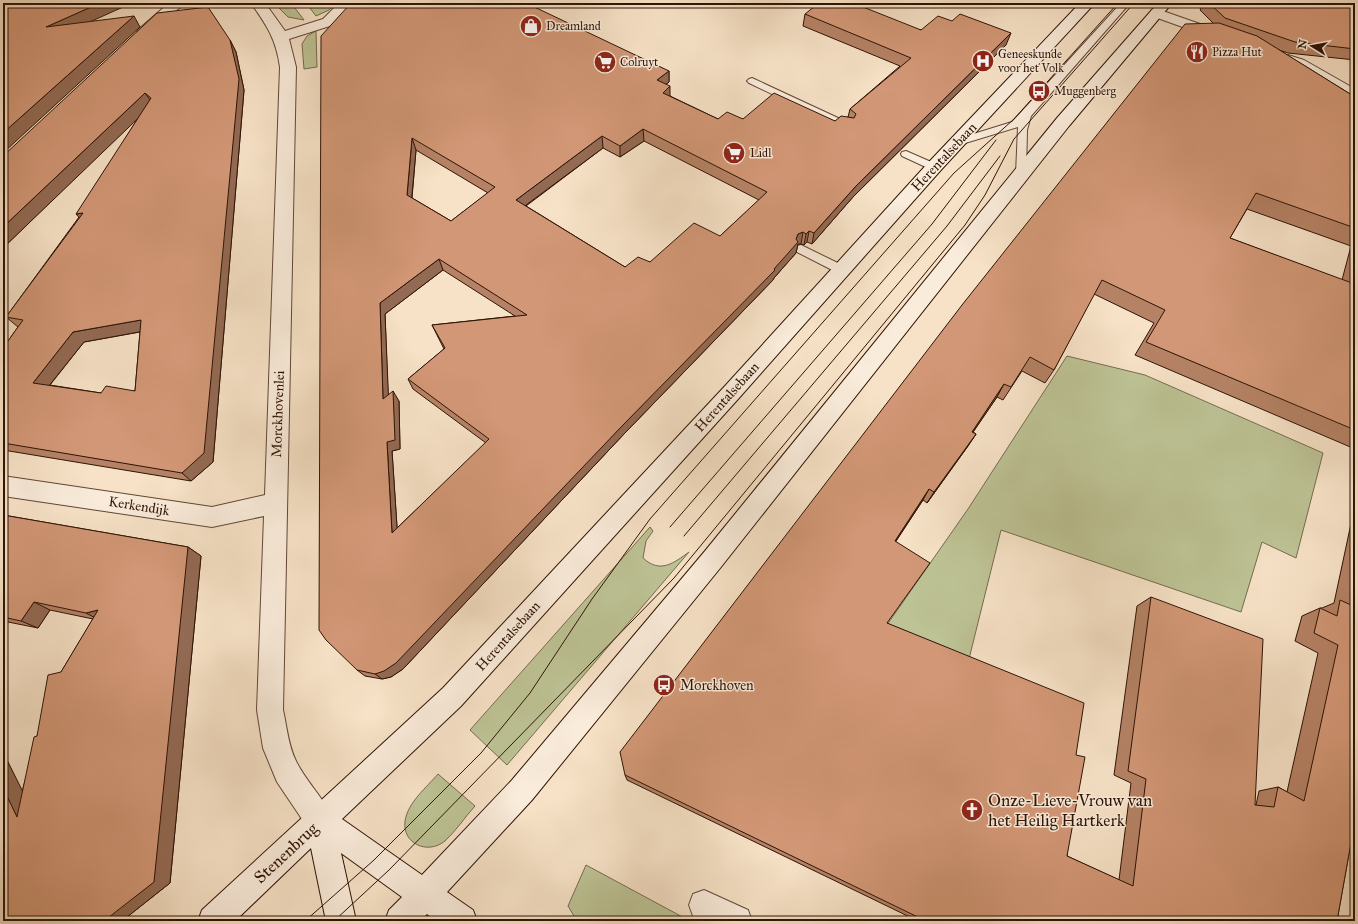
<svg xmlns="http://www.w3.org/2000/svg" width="1358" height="924" font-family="'IM FELL Great Primer',serif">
<rect width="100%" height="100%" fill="#f7e2c7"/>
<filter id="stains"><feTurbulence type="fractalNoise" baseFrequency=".005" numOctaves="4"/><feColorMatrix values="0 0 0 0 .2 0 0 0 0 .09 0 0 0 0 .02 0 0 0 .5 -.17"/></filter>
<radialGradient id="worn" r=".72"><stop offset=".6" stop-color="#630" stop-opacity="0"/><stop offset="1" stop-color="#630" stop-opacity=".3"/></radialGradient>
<g fill="#bdc395" stroke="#766b4d">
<path d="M274,3H291L304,20L288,17Z"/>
<path d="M306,3H336L329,10L316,16Z"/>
<path d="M316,31L317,67L304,69L302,44L307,36Z"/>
<path d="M1067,356L1145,375L1323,453L1296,558L1262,542L1241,612L1001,530L967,667L882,632L968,509Z"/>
<path d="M650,527L653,531L646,541L643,558C660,574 674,563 689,552L507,765L470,730Z"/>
<path d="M438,774L475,806C465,817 456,831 445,841C428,855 402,844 405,821C408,802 427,787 438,774Z"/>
<path d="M586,865L690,921H577L568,906Z"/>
</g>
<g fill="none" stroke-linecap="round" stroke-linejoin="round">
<g stroke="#604736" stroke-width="2">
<g id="lane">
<path d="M1121,3H1130L1031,116L1027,130L1026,174L1025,177L1021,178L1016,174L1018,127L962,144H954L953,142L954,140L1012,122Z"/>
<path d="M752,78L851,124L852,126L851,128H843L749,83L747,81L749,79Z"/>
<path d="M906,151L938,165L939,167L938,169H930L902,156L901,154L902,152Z"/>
<path d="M801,245L846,267L848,270L846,273H838L797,252L795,249L797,246Z"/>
</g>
</g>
<g stroke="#604736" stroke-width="2">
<g id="street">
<path d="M169,3H187L175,11L149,35H139L137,32L139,29Z"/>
<path d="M251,3H265L285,31L323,19L339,3H354L333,25L289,39L296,67L283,710C287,727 288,745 296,761C306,782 325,799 334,821L330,831L320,835L310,831L277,782L263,748L257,710L264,516L212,527L3,496V476L212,507L265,495L280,67C276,39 267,26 251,3Z"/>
<path d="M1157,9L1223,32L1225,35L1223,38H1213L1152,16L1150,13L1152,10Z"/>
<path d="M1288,55L1304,60L1355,89V101L1350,99L1294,66L1283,62L1281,59L1283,56Z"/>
<path d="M704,890L748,910L752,921H705L693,916L689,905L693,894Z"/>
</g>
</g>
<g stroke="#2e1305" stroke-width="2">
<path id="secondary" d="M1080,3H1095L940,171L739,398L461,706L342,819L422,875L512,780L705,551L1057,118L1158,3H1172L1069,126L721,567L532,800L447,892L473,910L477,921H436L427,914L420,921H385L389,910L402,897L341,853L356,921H326L311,848L235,921H198L202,910L443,688L725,386L928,163Z"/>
</g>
<use href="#lane" fill="#faecdb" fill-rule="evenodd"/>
<use href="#street" fill="#faecdb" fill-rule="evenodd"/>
<use href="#secondary" fill="#faecdb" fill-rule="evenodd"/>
<g stroke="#2e1305" stroke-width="1">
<path d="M670,527L932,224L996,140"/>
<path d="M684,536L947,226L1000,156"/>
<path d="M305,921L374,860L481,753L530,693L592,599L650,519L954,173L1014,119L1118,3"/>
<path d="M334,921L389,870L674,578L965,225L985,195L1014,139L1134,3"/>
</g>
</g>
<g fill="#b58265" stroke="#2e1305" fill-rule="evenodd">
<path d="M351,3L669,71V82L666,84L670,96L718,119H743L835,121L848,117L850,109L900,66L803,26L805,14L921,30L1006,45L853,197L812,244L807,242L804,245L801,244H798L796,253L774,278L773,280L624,434L403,669L391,677L382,679L365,676L357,670ZM644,141L759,200L720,236L650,262L625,267L526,206L603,148L620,157ZM416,150L488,193L451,221L412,198ZM443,270L515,316L432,325L444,349L408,379L413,389L486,443L397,528L392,451L400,449L399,401L388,395L385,314Z"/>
<path d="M1204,3H1355V60L1288,53L1279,50L1355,97V449L1135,355L1154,323L1094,294L1054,370L1045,383L1022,371L1003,400L997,397L973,432L976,434L968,446L927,503L923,500L895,542L887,623L1076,755L1067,856L1119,880L1131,783L1114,775L1137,606L1151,597L1255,805H1256L1259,791L1278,787L1287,792L1318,653L1295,641L1302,616L1320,608H1322L1334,603L1355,505V820L1337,921H918L627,780L625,775L1213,23L1200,10ZM1247,209L1351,246L1342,280L1230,238Z"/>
<path d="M230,40L236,52L244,90L213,462L191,481L3,450V348L18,327L6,317L79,217L139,116L3,248V156ZM140,332L135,391L101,393L50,385L84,342Z"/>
<path d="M3,515L188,547L201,556L170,883L122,921H3L5,756L22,792L37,736L61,672L93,619L50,610L38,628L3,621Z"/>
</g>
<g fill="#936a53" stroke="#2e1305">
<path d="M100,3H132L54,38L46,27Z"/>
<path d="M134,16L140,27L3,153V133Z"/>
<path d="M1011,33L1006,45L853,197L812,244L814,233L856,186Z"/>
<path d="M230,40L236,52L244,90L213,462L191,481L182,473Z"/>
<path d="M669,71V82L657,91V80Z"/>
<path d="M670,86V98L663,93Z"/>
<path d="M145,93L153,104L3,248V227Z"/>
<path d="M643,129L644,141L620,157V146Z"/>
<path d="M602,136L603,148L518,211L516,200Z"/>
<path d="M412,138L416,150L411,206L407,195Z"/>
<path d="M83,213L86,225L76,214Z"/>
<path d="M809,231L807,242L804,245L806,234Z"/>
<path d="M803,232L801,244H798L796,253L774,278L773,280L624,434L403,669L391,677L382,679L375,674L623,425L774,269L796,239L798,234Z"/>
<path d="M439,259L443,270L385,314L389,409L383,399L380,303Z"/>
<path d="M141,320L150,330L84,342L44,392L33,383L73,332Z"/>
<path d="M1004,384L997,397L965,444L972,432Z"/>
<path d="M393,391L399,401L400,449L392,451L398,541L392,533L387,442Z"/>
<path d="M976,434L968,446L927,503L934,492Z"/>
<path d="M929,489L923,500L889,552L895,541Z"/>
<path d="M188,547L201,556L170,883L122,921H104Z"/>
<path d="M34,602L50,610L38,628L21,621Z"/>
<path d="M98,610L101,621L86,613Z"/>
<path d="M3,755L5,756L37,820L17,817L3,788Z"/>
</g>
<g fill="#d29776" stroke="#2e1305" fill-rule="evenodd">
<path d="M3,3H100L46,27L134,16L3,133Z"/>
<path d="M351,3H526L669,71L657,80L670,86L663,93L718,119L727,112L743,119L774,93L835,121L841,116L854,118L856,114L850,109L911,58L805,14L819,3H853L921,30L938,16L952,21L960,14L1011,33L856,186L814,233L809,231L806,234L803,232L798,234L796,239L798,242L774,269L775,270L623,425L396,663L384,671L375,674L357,670L326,640L319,630L321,36ZM643,129L767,192L720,236L694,223L650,262L638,257L625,267L516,200L602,136L620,146ZM412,138L495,187L451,221L407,195ZM439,259L527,315L432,325L445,348L408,379L489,439L392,533L387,442L395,440L393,391L383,399L380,303Z"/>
<path d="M1209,3H1355V49L1295,42L1225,18Z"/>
<path d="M208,7L230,40L239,79L204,453L182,473L3,443V348L23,320L6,317L83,213L76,214L151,98L145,93L3,227V156L157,13ZM141,320L135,391L106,386L101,393L33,383L73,332Z"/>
<path d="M1219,23L1257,36L1355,97V228L1256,193L1230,238L1352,283L1355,271V430L1146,342L1165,310L1102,280L1054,370L1030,357L1011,387L1004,384L972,432L976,434L934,492L929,489L895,541L930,563L887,623L1084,703L1076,755L1085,757L1067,856L1133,886L1146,779L1128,771L1151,597L1263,639L1255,805L1274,807L1278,787L1304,801L1338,645L1314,633L1320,608L1337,616L1340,600L1351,605L1355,584V820L1337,921H926L625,775L620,752L962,305L1185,24Z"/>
<path d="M3,515L188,547L154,882L104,921H3V788L17,817L34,737L37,736L48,675L61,672L98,610L86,613L34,602L21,621L3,617Z"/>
</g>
<defs>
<g id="shop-disc" transform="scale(1.15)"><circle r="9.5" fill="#8f2418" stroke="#faecdb"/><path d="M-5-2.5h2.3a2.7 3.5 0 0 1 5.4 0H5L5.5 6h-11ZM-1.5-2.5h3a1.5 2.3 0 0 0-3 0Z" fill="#fff"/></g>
<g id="restaurant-disc" transform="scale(1.15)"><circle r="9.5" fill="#8f2418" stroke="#faecdb"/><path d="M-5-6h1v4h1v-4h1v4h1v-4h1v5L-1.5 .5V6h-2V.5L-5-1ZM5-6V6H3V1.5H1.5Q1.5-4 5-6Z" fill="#fff"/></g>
<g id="hospital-disc" transform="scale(1.15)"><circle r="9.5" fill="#8f2418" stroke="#faecdb"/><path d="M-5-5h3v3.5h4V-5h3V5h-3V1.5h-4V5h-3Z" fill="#fff"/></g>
<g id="supermarket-disc" transform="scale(1.15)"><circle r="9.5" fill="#8f2418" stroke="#faecdb"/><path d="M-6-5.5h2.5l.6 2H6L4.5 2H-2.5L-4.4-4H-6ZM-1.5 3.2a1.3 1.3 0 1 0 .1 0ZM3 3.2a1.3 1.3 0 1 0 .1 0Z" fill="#fff"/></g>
<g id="bus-disc" transform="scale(1.15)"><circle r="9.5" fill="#8f2418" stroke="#faecdb"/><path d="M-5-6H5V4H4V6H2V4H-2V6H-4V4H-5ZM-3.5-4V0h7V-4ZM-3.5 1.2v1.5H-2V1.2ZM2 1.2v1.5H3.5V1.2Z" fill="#fff"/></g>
<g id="church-disc" transform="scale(1.15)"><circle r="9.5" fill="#8f2418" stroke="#faecdb"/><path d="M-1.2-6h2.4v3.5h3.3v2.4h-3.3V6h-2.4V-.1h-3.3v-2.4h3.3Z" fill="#fff"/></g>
</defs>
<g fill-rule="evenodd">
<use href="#shop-disc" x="531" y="26"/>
<use href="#restaurant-disc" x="1197" y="52"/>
<use href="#hospital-disc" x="983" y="61"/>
<use href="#supermarket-disc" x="605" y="62"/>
<use href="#bus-disc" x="1039" y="91"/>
<use href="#supermarket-disc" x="734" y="153"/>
<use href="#bus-disc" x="664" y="685"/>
<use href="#church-disc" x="972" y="810"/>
</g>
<g text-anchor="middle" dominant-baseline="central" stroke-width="3" stroke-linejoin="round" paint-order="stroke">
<g font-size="12" fill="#2e1305" stroke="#faecdb" text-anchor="start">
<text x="546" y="26">Dreamland</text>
<text x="1212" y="52">Pizza Hut</text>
<text x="998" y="54">Geneeskunde<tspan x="998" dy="14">voor het Volk</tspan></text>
<text x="620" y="62">Colruyt</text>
<text x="1054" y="91">Muggenberg</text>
<text x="750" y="153">Lidl</text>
</g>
<g font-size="14" fill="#2e1305" stroke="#faecdb">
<text transform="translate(944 157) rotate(-47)">Herentalsebaan</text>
<text transform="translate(727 397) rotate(-48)">Herentalsebaan</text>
<text transform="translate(278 414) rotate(-88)">Morckhovenlei</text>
<text transform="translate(139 506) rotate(9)">Kerkendijk</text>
<text transform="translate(508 636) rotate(-48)">Herentalsebaan</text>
</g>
<g font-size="14" fill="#2e1305" stroke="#faecdb" text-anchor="start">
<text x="680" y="685">Morckhoven</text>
</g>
<g font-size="17" fill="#2e1305" stroke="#faecdb" text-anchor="start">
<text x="988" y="800">Onze-Lieve-Vrouw van<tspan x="988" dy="20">het Heilig Hartkerk</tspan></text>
</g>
<g font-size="17" fill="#2e1305" stroke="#faecdb">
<text transform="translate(286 853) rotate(-43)">Stenenbrug</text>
</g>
</g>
<rect width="1358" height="924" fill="none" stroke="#f7e2c7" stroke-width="16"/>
<rect x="4" y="4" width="1350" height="916" fill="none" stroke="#2e1305" stroke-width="2"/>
<rect x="8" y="8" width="1342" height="908" fill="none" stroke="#2e1305"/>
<g transform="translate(1312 46) rotate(281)" stroke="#faecdb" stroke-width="3" paint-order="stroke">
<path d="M0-3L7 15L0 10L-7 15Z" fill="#2e1305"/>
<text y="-6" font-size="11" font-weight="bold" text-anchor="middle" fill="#2e1305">N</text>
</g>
<rect width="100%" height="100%" filter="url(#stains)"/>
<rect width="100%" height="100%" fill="url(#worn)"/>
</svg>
